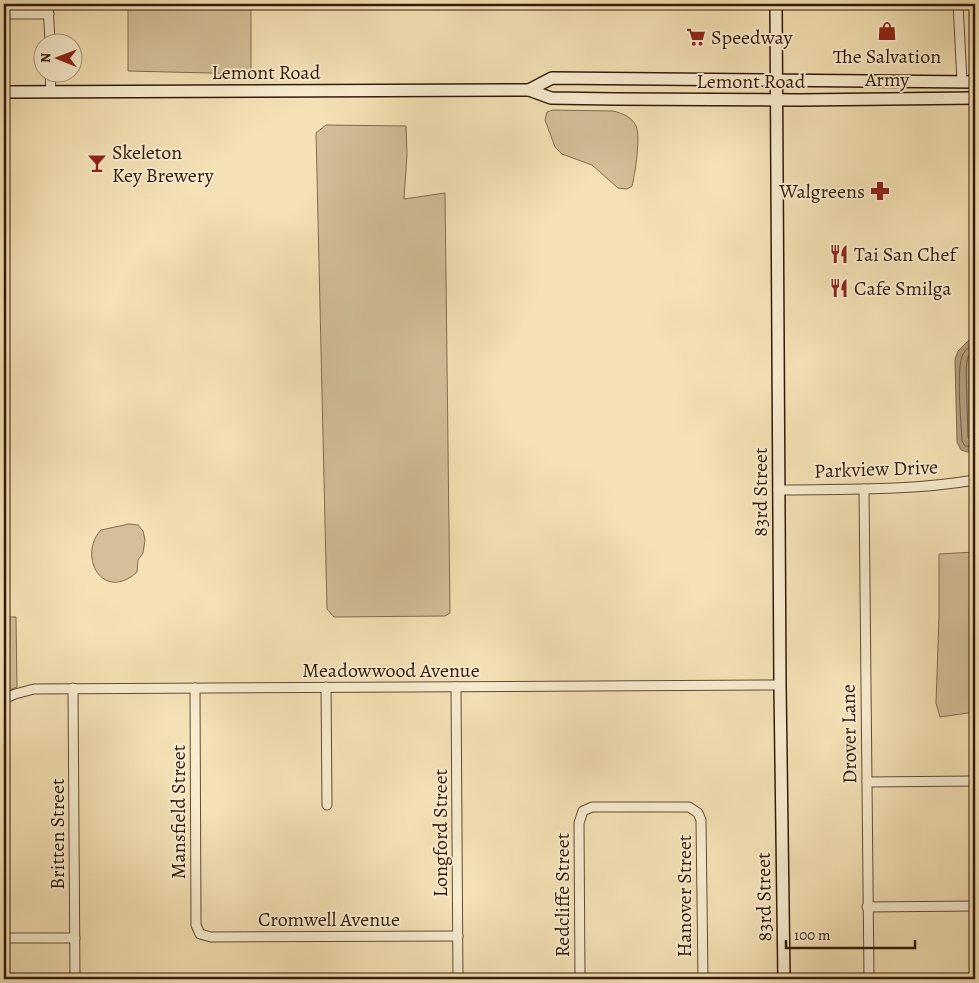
<svg xmlns="http://www.w3.org/2000/svg" width="979" height="983" font-family="Alegreya,serif">
<rect width="100%" height="100%" fill="#f4e1b5"/>
<filter id="stains"><feTurbulence type="fractalNoise" baseFrequency=".004" numOctaves="4"/><feColorMatrix values="0 0 0 0 .2 0 0 0 0 .09 0 0 0 0 .02 0 0 0 .5 -.17"/></filter>
<radialGradient id="worn" r=".72"><stop offset=".6" stop-color="#630" stop-opacity="0"/><stop offset="1" stop-color="#630" stop-opacity=".3"/></radialGradient>
<g fill="#d3bf98" stroke="#836c52">
<path d="M128,4H251V74L128,71Z"/>
<path d="M553,110L613,111C622,113 632,117 636,126C641,135 635,175 632,186L627,189L618,188L592,165L562,154L555,147L545,120L547,112Z"/>
<path d="M326,125L406,126L407,155L404,199L445,193L450,613L445,616L334,617L327,609L316,133Z"/>
<path d="M129,524L138,525L143,531L145,540L143,553L138,560L137,572C103,603 77,556 101,530Z"/>
<path d="M975,552V712L940,717L936,703L939,616V554Z"/>
<path d="M4,617H16L17,687L4,692Z"/>
</g>
<path fill="#b29d7c" stroke="#7f694f" d="M969,340H975V451L967,452L961,450L957,442L955,359L958,351Z"/>
<g fill="none" stroke-linecap="round" stroke-linejoin="round">
<g stroke="#725c44" stroke-width="1">
<path d="M975,345C970,346 966,349 963,354C956,365 961,425 962,441L965,446L975,447"/>
<path d="M975,351L968,357L966,368L968,438L970,440H975"/>
<path d="M975,361L974,368L975,429"/>
</g>
<g stroke="#634c36" stroke-width="11">
<g id="minor">
<path d="M48,4L50,42"/>
<path d="M958,4L962,81"/>
<path d="M4,14H49"/>
<path d="M50,72L51,92"/>
<path d="M864,489L869,979"/>
<path d="M778,490C844,489 910,491 975,480"/>
<path d="M326,687L327,805"/>
<path d="M456,687L458,979"/>
<path d="M73,688L75,979"/>
<path d="M195,688L196,925L200,934L211,937L458,936"/>
<path d="M4,699L15,694L34,689L780,685"/>
<path d="M867,782L975,781"/>
<path d="M867,907L975,906"/>
<path d="M4,938H75"/>
<path d="M580,979L579,823L583,811L592,807H689L698,813L701,820L703,979"/>
</g>
</g>
<g stroke="#331a0c" stroke-width="14">
<g id="secondary">
<path d="M776,4L780,685L784,979"/>
<path d="M529,90L552,78L975,82"/>
<path d="M4,92L529,90L551,98L615,99L800,100L975,98"/>
</g>
</g>
<use href="#minor" stroke="#f8eccf" stroke-width="9"/>
<use href="#secondary" stroke="#f8eccf" stroke-width="11"/>
</g>
<defs>
<g id="shop-bare" transform="scale(1.5)"><path d="M-5-2.5h2.3a2.7 3.5 0 0 1 5.4 0H5L5.5 6h-11ZM-1.5-2.5h3a1.5 2.3 0 0 0-3 0Z" fill="#8f2418" stroke="#f8eccf" stroke-width="2.5" paint-order="stroke"/></g>
<g id="supermarket-bare" transform="scale(1.5)"><path d="M-6-5.5h2.5l.6 2H6L4.5 2H-2.5L-4.4-4H-6ZM-1.5 3.2a1.3 1.3 0 1 0 .1 0ZM3 3.2a1.3 1.3 0 1 0 .1 0Z" fill="#8f2418" stroke="#f8eccf" stroke-width="2.5" paint-order="stroke"/></g>
<g id="bar-bare" transform="scale(1.5)"><path d="M-6-5H6L.8 .8V4.5H3.5V6h-7V4.5H-.8V.8Z" fill="#8f2418" stroke="#f8eccf" stroke-width="2.5" paint-order="stroke"/></g>
<g id="pharmacy-bare" transform="scale(1.5)"><path d="M-2-6h4v4h4v4h-4v4h-4v-4h-4v-4h4Z" fill="#8f2418" stroke="#f8eccf" stroke-width="2.5" paint-order="stroke"/></g>
<g id="restaurant-bare" transform="scale(1.5)"><path d="M-5-6h1v4h1v-4h1v4h1v-4h1v5L-1.5 .5V6h-2V.5L-5-1ZM5-6V6H3V1.5H1.5Q1.5-4 5-6Z" fill="#8f2418" stroke="#f8eccf" stroke-width="2.5" paint-order="stroke"/></g>
</defs>
<g fill-rule="evenodd">
<use href="#shop-bare" x="887" y="31"/>
<use href="#supermarket-bare" x="696" y="37"/>
<use href="#bar-bare" x="97" y="163"/>
<use href="#pharmacy-bare" x="880" y="191"/>
<use href="#restaurant-bare" x="839" y="254"/>
<use href="#restaurant-bare" x="839" y="288"/>
</g>
<g text-anchor="middle" dominant-baseline="central" stroke-width="4" stroke-linejoin="round" paint-order="stroke">
<g font-size="20" fill="#331a0c" stroke="#f8eccf" text-anchor="start">
<text x="711" y="37">Speedway</text>
<text x="887" y="56" text-anchor="middle">The Salvation<tspan x="887" dy="23">Army</tspan></text>
<text x="112" y="152">Skeleton<tspan x="112" dy="23">Key Brewery</tspan></text>
<text x="865" y="191" text-anchor="end">Walgreens</text>
<text x="854" y="254">Tai San Chef</text>
<text x="854" y="288">Cafe Smilga</text>
</g>
<g font-size="20" fill="#331a0c" stroke="#f8eccf">
<text x="266" y="72">Lemont Road</text>
<text x="751" y="81">Lemont Road</text>
<text transform="translate(876 469) rotate(-2)">Parkview Drive</text>
<text transform="translate(760 492) rotate(-90)">83rd Street</text>
<text x="391" y="670">Meadowwood Avenue</text>
<text transform="translate(849 734) rotate(-91)">Drover Lane</text>
<text transform="translate(178 812) rotate(-90)">Mansfield Street</text>
<text transform="translate(440 833) rotate(-90)">Longford Street</text>
<text transform="translate(57 834) rotate(-90)">Britten Street</text>
<text transform="translate(562 895) rotate(-90)">Redcliffe Street</text>
<text transform="translate(684 896) rotate(-90)">Hanover Street</text>
<text transform="translate(764 897) rotate(-91)">83rd Street</text>
<text x="329" y="919">Cromwell Avenue</text>
</g>
</g>
<rect width="979" height="983" fill="none" stroke="#f4e1b5" stroke-width="20"/>
<rect x="5" y="5" width="969" height="973" fill="none" stroke="#331a0c" stroke-width="2.5"/>
<rect x="10" y="10" width="959" height="963" fill="none" stroke="#331a0c"/>
<g transform="translate(58 58) rotate(271)"><circle r="24" fill="#f8eccf" stroke="#a99881"/>
<path d="M0-4L9 19L0 12L-9 19Z" fill="#8f2418"/>
<text y="-8" font-size="14" font-weight="bold" text-anchor="middle" fill="#331a0c">N</text>
</g>
<path d="M786 940v8h129v-8" fill="none" stroke="#331a0c" stroke-width="2.5"/>
<text x="794" y="940" font-size="15" fill="#331a0c" stroke="#f8eccf" stroke-width="4" paint-order="stroke">100 m</text>
<rect width="100%" height="100%" filter="url(#stains)"/>
<rect width="100%" height="100%" fill="url(#worn)"/>
</svg>
